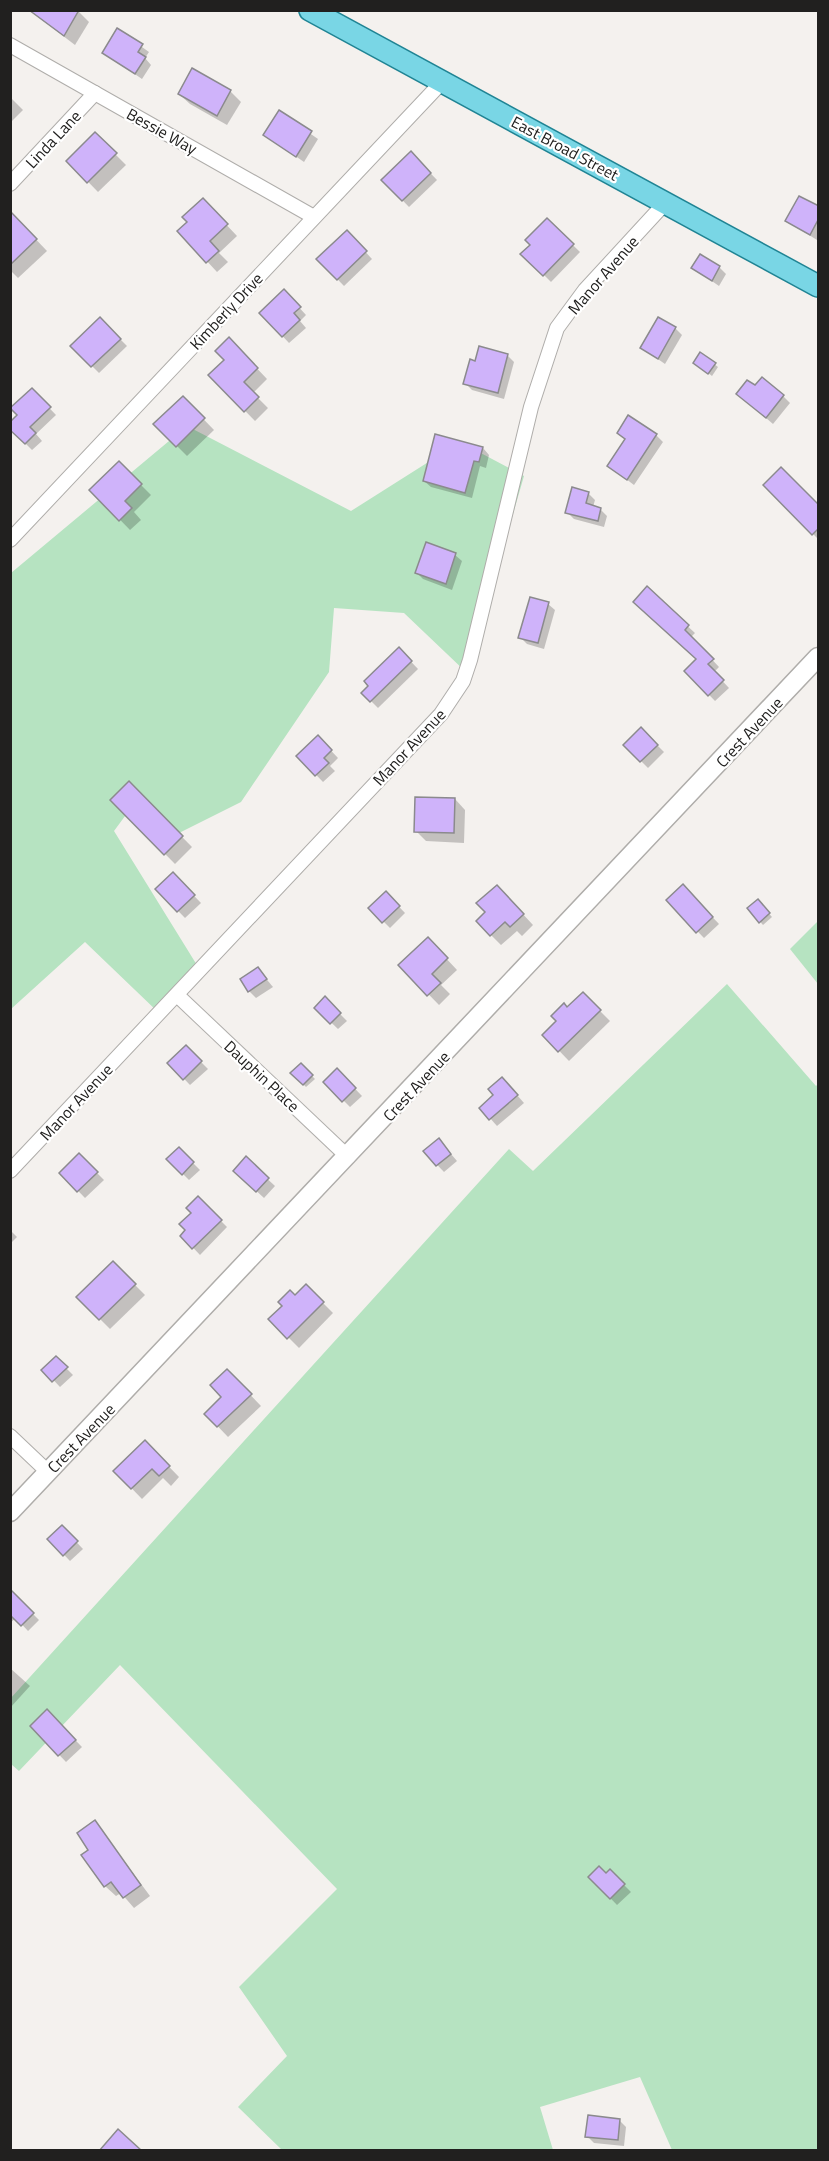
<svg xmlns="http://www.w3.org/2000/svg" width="829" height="2161" font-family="'Titillium Web',sans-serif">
<rect width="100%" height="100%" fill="#f4f1ee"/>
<g fill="#b6e3c1">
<path d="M187,426L351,511L460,442L524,476L467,673L404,613L334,608L329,672L241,802L163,841L128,812L114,831L200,970L159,1013L85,942L11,1009V573Z"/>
<path d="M818,921V984L790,949Z"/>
<path d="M727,984L816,1086L818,1084V2150H672L640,2077L540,2107L553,2150H282L238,2107L287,2056L239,1987L337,1889L120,1665L19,1771L11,1764L10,1699L509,1149L533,1171Z"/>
</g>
<g fill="#0003">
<path d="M29,10H77L89,22L75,45Z"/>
<path d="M118,30L149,52L145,58L151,65L142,79L104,53Z"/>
<path d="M230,91L241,102L227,125L190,104L179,94Z"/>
<path d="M10,97L23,110L10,123Z"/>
<path d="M279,112L318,139L304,162L265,135Z"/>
<path d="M95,134L126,165L98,192L68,161Z"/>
<path d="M411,153L437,180L409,207L383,180Z"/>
<path d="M203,200L237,236L219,253L228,262L217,272L179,231L189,222Z"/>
<path d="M818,208L817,240L787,221Z"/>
<path d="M547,220L580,252L551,282L523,254L532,245Z"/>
<path d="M10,224L26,229L47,251L18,278L10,270Z"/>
<path d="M347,232L372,259L344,286L318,259Z"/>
<path d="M719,267L726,274L719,286L693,268Z"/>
<path d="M284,291L306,315L300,321L306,328L289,343L261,313Z"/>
<path d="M100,319L127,346L99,373L72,346Z"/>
<path d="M675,328L682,335L665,364L642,348Z"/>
<path d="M229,339L267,379L253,393L268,408L255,421L210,375L226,360Z"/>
<path d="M701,354L718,367L712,376L698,365Z"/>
<path d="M507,355L514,362L504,399L472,390L465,383L476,363Z"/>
<path d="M755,387L783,396L790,403L773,424L738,394Z"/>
<path d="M32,390L56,415L36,434L42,441L32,450L10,428Z"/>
<path d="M183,398L214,430L187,456L155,424Z"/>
<path d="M618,433L656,435L663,442L634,485L609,466L626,440Z"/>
<path d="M483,448L489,455L486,468L480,466L472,498L431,487L424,481Z"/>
<path d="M119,463L151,495L134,512L141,520L130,530L91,490Z"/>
<path d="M765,485L818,507V539Z"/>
<path d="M588,493L595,500L593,507L600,509L607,516L604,527L574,519L567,512Z"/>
<path d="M455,555L462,561L452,590L423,579L417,573Z"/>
<path d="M647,589L695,633L691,637L719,667L714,672L729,688L715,701L686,671L698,660Z"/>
<path d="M548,604L555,610L544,649L527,644L520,637Z"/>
<path d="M399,649L418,669L378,708L363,693Z"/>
<path d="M641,729L664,752L648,768L625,745Z"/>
<path d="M318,737L338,758L330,766L335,771L323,782L298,756Z"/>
<path d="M129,783L192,847L175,864L112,800Z"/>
<path d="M455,799L465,810L464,843L426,841L416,831Z"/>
<path d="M173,874L201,903L185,918L157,889Z"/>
<path d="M683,886L719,924L704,938L668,901Z"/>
<path d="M386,893L405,913L390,928L370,908Z"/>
<path d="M507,897L533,925L522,936L517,931L501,945L491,935Z"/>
<path d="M758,901L772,917L763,925L749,909Z"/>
<path d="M428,939L457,970L441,985L450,994L439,1005L400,965Z"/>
<path d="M258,969L273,987L256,998L249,991Z"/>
<path d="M583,994L610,1021L569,1061L544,1035Z"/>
<path d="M325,999L347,1021L338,1029L316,1008Z"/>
<path d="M186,1047L208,1069L190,1085L169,1063Z"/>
<path d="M301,1065L315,1079L306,1087L292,1073Z"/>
<path d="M337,1070L362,1096L350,1107L325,1082Z"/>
<path d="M509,1086L524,1103L497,1126L481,1108Z"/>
<path d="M445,1147L457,1161L444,1172L425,1152Z"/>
<path d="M179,1149L200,1170L189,1180L168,1159Z"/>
<path d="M79,1155L104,1180L85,1198L61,1173Z"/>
<path d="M246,1159L275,1186L264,1198L241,1177Z"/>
<path d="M198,1198L227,1227L200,1255L182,1236L187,1230Z"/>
<path d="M10,1230L17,1237L10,1244Z"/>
<path d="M113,1263L145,1295L110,1329L78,1297Z"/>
<path d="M306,1286L333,1313L299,1348L270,1319Z"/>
<path d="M56,1358L73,1375L60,1387L44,1370Z"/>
<path d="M227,1371L261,1406L228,1437L206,1414L223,1397Z"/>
<path d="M145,1442L179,1477L171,1486L163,1478L142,1499L115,1471Z"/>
<path d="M62,1527L83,1549L70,1561L49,1539Z"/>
<path d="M10,1591L39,1620L28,1631L16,1618L10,1623Z"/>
<path d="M10,1668L30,1686L10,1708Z"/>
<path d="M47,1711L82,1747L66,1762L32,1726Z"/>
<path d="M95,1822L150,1896L134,1908L121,1893L116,1896L105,1886L83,1855L90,1850Z"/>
<path d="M610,1871L631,1892L617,1905L590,1877L606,1874Z"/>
<path d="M619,2120L626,2127L624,2146L594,2143L587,2136Z"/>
</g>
<g fill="#cfb3fa" stroke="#8b8a8d" stroke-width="1.5">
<path d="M29,10H79L64,36Z"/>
<path d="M117,28L143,44L138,52L146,57L135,74L102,53Z"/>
<path d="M192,68L231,90L217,116L178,94Z"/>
<path d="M279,110L312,131L296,157L263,135Z"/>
<path d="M95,132L117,153L87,183L66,161Z"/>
<path d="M411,151L431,173L402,201L381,180Z"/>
<path d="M799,196L819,206V218L810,235L785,221Z"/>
<path d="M203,198L228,224L210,241L219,251L206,263L177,231L187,222L182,217Z"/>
<path d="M10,211L37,239L10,265Z"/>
<path d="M547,218L574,244L543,276L520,254L530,245L525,240Z"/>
<path d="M347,230L367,251L337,280L316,259Z"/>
<path d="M700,254L720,266L712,281L691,268Z"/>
<path d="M284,289L301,307L294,313L300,320L282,337L259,313Z"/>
<path d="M100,317L121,339L91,367L70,346Z"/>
<path d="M658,317L676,327L658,359L640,348Z"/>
<path d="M229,337L258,368L244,382L259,397L244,412L208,375L224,360L215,351Z"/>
<path d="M479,346L508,354L498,393L463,384L470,359L475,361Z"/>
<path d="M700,352L716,363L708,374L693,363Z"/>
<path d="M762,377L784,395L766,418L736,394L747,380L755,385Z"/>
<path d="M32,388L51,407L30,427L36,433L25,444L10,430V422L17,415L10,408Z"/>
<path d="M183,396L205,418L176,447L153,424Z"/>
<path d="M628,415L657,434L627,480L607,466L625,439L617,433Z"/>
<path d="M435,434L483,447L479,462L474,461L465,493L423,481Z"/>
<path d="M119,461L142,484L125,501L132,508L119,521L89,490Z"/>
<path d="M781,467L819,505V528L812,535L763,485Z"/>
<path d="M572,487L589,492L586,503L601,508L598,521L565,513Z"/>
<path d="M426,542L456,553L446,584L415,573Z"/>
<path d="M647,586L689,625L685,630L714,659L708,664L724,680L708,696L684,671L696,659L633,602Z"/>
<path d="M530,597L549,602L538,643L518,638Z"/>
<path d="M399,647L412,661L370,702L361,693L368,686L364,681Z"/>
<path d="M641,727L658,745L640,762L623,745Z"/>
<path d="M318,735L332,750L324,758L329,763L315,776L296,756Z"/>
<path d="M129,781L183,836L164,855L110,800Z"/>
<path d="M415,797L455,798L454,833L414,832Z"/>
<path d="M173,872L195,895L177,912L155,889Z"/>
<path d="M683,884L713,917L696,933L666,900Z"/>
<path d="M497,885L524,914L510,927L505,922L490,936L476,921L485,912L476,903Z"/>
<path d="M386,891L400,906L382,923L368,908Z"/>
<path d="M758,899L770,913L759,923L747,908Z"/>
<path d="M428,937L448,958L432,974L441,983L427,996L398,965Z"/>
<path d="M258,967L267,979L248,992L240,979Z"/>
<path d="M583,992L601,1010L558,1052L542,1035L556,1021L551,1016L564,1003L567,1007Z"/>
<path d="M325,996L341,1013L330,1024L314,1008Z"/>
<path d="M186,1045L202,1061L183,1080L167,1063Z"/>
<path d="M301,1063L313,1075L303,1085L290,1073Z"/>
<path d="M337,1068L356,1088L342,1102L323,1082Z"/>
<path d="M502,1077L518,1095L489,1120L479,1108L493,1095L488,1089Z"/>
<path d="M439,1138L451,1154L436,1166L423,1151Z"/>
<path d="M179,1147L194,1162L182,1175L166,1159Z"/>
<path d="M79,1153L98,1172L77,1192L59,1173Z"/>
<path d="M246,1156L269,1178L256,1192L233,1171Z"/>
<path d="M198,1196L222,1220L192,1249L180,1236L185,1230L179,1224L191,1213L186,1208Z"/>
<path d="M113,1261L136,1284L99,1320L76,1297Z"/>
<path d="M306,1284L324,1302L287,1339L268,1319L282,1306L278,1302L290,1290L295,1295Z"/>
<path d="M56,1356L68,1367L52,1382L41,1370Z"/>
<path d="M227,1369L252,1394L217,1427L204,1414L221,1397L210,1385Z"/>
<path d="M145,1440L170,1466L159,1476L152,1469L131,1489L113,1471Z"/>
<path d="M62,1525L78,1541L63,1556L47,1539Z"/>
<path d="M10,1589L34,1613L21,1626L10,1615Z"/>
<path d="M47,1709L76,1740L58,1756L30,1726Z"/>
<path d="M95,1820L141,1885L123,1898L111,1882L104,1887L81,1855L88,1850L77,1833Z"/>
<path d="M599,1866L606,1873L610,1869L625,1884L610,1899L588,1877Z"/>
<path d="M588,2115L620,2119L618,2140L585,2137Z"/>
<path d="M118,2129L142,2151H99Z"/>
</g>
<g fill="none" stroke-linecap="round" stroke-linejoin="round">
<g stroke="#afadaa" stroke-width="16">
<g id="street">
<path d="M10,45L314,217"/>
<path d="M10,184L95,93"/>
<path d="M10,540L442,82"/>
<path d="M177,995L348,1157"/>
<path d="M10,1171L441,714L463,681L470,660L531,407L557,328L585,290L666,202"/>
<path d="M10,1436L48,1472"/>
</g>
</g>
<g stroke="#afadaa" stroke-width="21">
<path id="secondary" d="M10,1512L818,657"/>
</g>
<g stroke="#208494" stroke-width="24">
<path id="primary" d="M310,10L818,286"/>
</g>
<use href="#street" stroke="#fff" stroke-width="14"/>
<use href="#secondary" stroke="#fff" stroke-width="18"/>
<use href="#primary" stroke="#79d6e5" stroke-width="21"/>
</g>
<g text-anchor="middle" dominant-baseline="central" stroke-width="4.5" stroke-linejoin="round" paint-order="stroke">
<g font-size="16" fill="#21201f" stroke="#fff">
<text transform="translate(162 131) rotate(29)">Bessie Way</text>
<text transform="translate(53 139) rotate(-47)">Linda Lane</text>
<text transform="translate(565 148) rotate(28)">East Broad Street</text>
<text transform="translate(603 275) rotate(-49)">Manor Avenue</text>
<text transform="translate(226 311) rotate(-47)">Kimberly Drive</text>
<text transform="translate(749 732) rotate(-47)">Crest Avenue</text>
<text transform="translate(409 747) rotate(-47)">Manor Avenue</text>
<text transform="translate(262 1076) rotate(43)">Dauphin Place</text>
<text transform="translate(416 1086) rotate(-47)">Crest Avenue</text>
<text transform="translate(76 1102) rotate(-47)">Manor Avenue</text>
<text transform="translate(81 1438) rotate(-46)">Crest Avenue</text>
</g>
</g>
<rect width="829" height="2161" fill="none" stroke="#21201f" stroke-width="24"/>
</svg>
